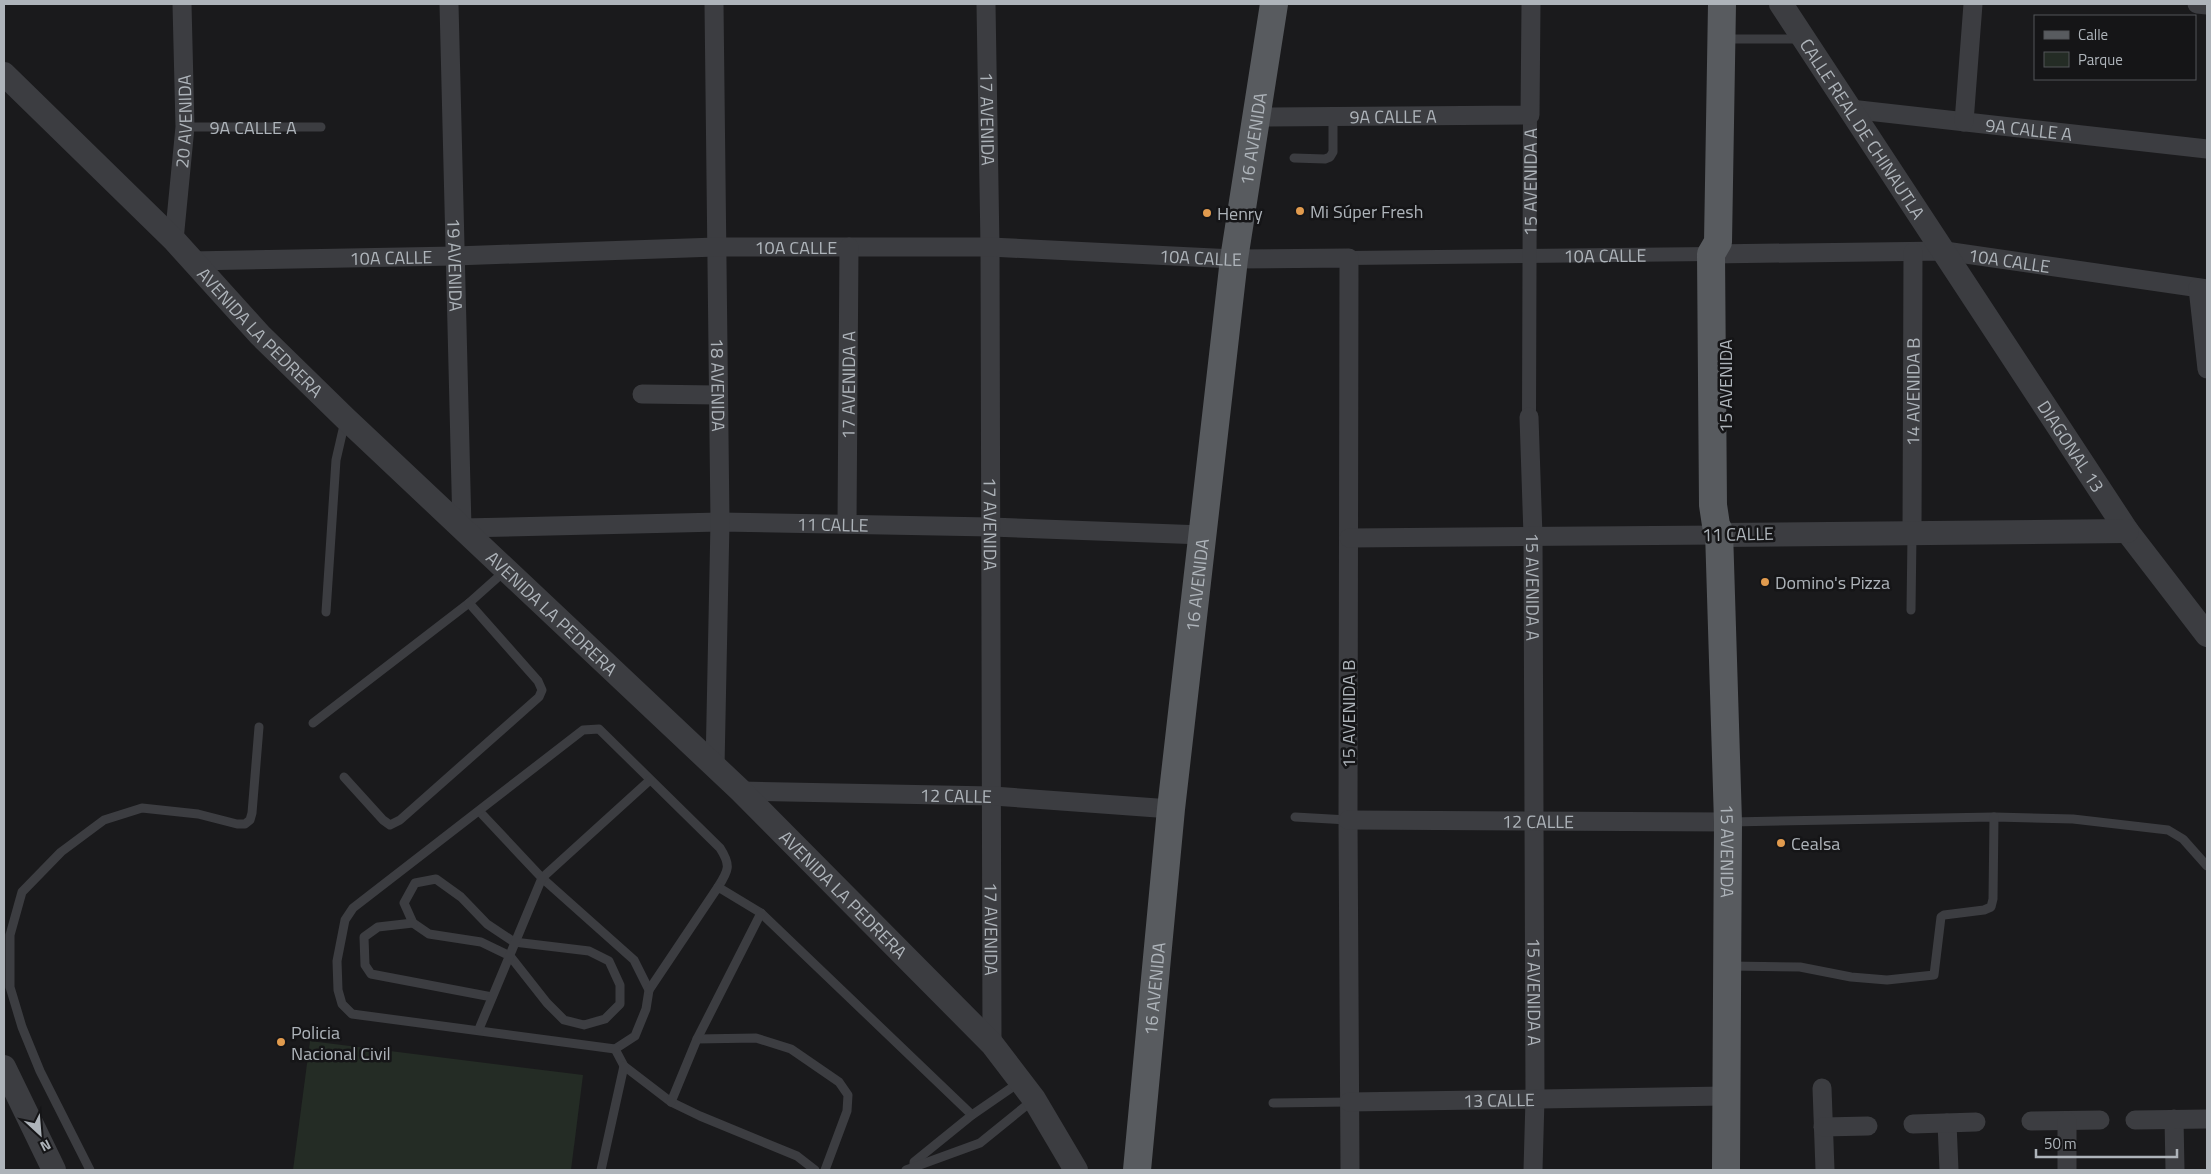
<svg xmlns="http://www.w3.org/2000/svg" width="2211" height="1174" font-family="'Titillium Web',sans-serif">
<rect width="100%" height="100%" fill="#1a1a1c"/>
<path fill="#242c25" d="M310,1041L583,1075L571,1170H293Z"/>
<g fill="none" stroke-linecap="round" stroke-linejoin="round">
<g stroke="#3c3d41" stroke-width="9">
<path d="M1725,39H1802"/>
<path id="s1" d="M185,127H321"/>
<path d="M1294,158L1325,159L1330,157L1333,152V116"/>
<path d="M1911,610L1912,535"/>
<path d="M326,612L336,460L345,421"/>
<path d="M313,723L469,603L506,570"/>
<path d="M344,777L383,820L390,825L400,820L539,697L542,690L538,681L469,603"/>
<path d="M480,812L542,878L634,960L649,990L646,1009L635,1036L615,1049"/>
<path d="M1295,817L1348,820"/>
<path d="M1731,822L1994,817L2073,819L2168,830L2183,839L2207,866"/>
<path d="M436,879L461,897L487,924L514,942L589,951L609,961L620,985V1004L605,1019L584,1025L564,1020L547,1003L510,956L481,942L429,934L413,923L404,903L415,883Z"/>
<path d="M718,887C729,870 731,865 720,848L599,729L583,730L353,908L345,920L337,961L338,990L342,1004L352,1014L615,1049L624,1066L671,1102L700,1116L797,1156L815,1170"/>
<path d="M413,923L378,927L364,937L365,965L371,974L492,997"/>
<path d="M1730,966L1800,967L1851,977L1887,980L1934,975L1941,917L1944,915L1984,910L1991,907L1993,899L1994,817"/>
<path d="M649,990L718,887L761,913L972,1115"/>
<path d="M479,1029L542,878L650,780"/>
<path d="M697,1039L756,1038L791,1049L839,1082L848,1095L847,1111L825,1170"/>
<path d="M671,1102L697,1039L761,913"/>
<path d="M1273,1103L1349,1102"/>
<path d="M914,1166V1162L972,1115L1020,1082"/>
<path d="M90,1170L40,1071L22,1027L10,987V935L22,892L61,852L104,820L142,808L198,814L237,824H245L250,820L252,813L259,727"/>
<path d="M601,1170L624,1066"/>
<path d="M906,1170L980,1143L1033,1100"/>
</g>
<g stroke="#3c3d41" stroke-width="14">
<path id="s2" d="M1349,258L1711,254"/>
<path id="s3" d="M1529,417L1530,115"/>
</g>
<g stroke="#3c3d41" stroke-width="19">
<path id="s4" d="M449,4L462,528L720,522L991,527L1203,535"/>
<path id="s5" d="M714,4L720,522L715,767"/>
<path id="s6" d="M986,4L990,247L992,1044"/>
<path d="M2197,4L2207,5"/>
<path id="s7" d="M1850,109L2207,149"/>
<path id="s8" d="M1255,117L1530,115L1531,4"/>
<path d="M1964,122L1973,4"/>
<path id="s9" d="M174,240L185,127L182,4"/>
<path id="s10" d="M1711,254L1945,251L2207,289"/>
<path id="s11" d="M191,261L455,256L716,247H990L1234,259L1349,258L1348,820L1350,1170"/>
<path d="M2198,288L2207,369"/>
<path d="M642,394L718,395"/>
<path id="s12" d="M1529,417L1533,536L1535,1099L1533,1170"/>
<path id="s13" d="M847,524L849,247"/>
<path id="s14" d="M1912,533L1913,252"/>
<path d="M1349,538L1719,535"/>
<path id="s15" d="M741,791L993,796L1171,809"/>
<path id="s16" d="M1348,820L1728,822"/>
<path d="M1822,1088L1825,1170"/>
<path id="s17" d="M1349,1102L1725,1096"/>
<path d="M2174,1119L2175,1170"/>
<path d="M2135,1120L2207,1119"/>
<path d="M2031,1121L2100,1120"/>
<path d="M1947,1123L1949,1170"/>
<path d="M1913,1124L1976,1122"/>
<path d="M1823,1127L1868,1126"/>
<path d="M2067,1170V1121"/>
</g>
<g stroke="#3c3d41" stroke-width="24">
<path id="s18" d="M1781,4L2127,531L2207,635"/>
<path id="s19" d="M4,74L174,240L260,335L345,418L741,791L992,1044L1034,1099L1076,1170"/>
<path d="M1719,535L2127,531"/>
<path d="M4,1067L54,1170"/>
</g>
<g stroke="#585b5f" stroke-width="28">
<path id="s20" d="M1722,4L1718,242L1711,254L1713,505L1716,525L1719,531L1728,822L1726,1170"/>
<path id="s21" d="M1137,1170L1171,809L1234,259L1274,4"/>
</g>
</g>
<g fill="#e19b4e" stroke="#151517" stroke-width="2">
<circle cx="1300" cy="211" r="5"/>
<circle cx="1207" cy="213" r="5"/>
<circle cx="1765" cy="582" r="5"/>
<circle cx="1781" cy="843" r="5"/>
<circle cx="281" cy="1042" r="5"/>
</g>
<g text-anchor="middle" dominant-baseline="central" stroke-width="5" stroke-linejoin="round" paint-order="stroke">
<g font-size="18" fill="#aeb4ba" stroke="#151517">
<text stroke="none"><textPath href="#s8" startOffset="138">9A CALLE A</textPath></text>
<text stroke="none"><textPath href="#s6" startOffset="115">17 AVENIDA</textPath></text>
<text stroke="none"><textPath href="#s9" startOffset="119">20 AVENIDA</textPath></text>
<text stroke="none"><textPath href="#s1" startOffset="68">9A CALLE A</textPath></text>
<text stroke="none"><textPath href="#s18" startOffset="149">CALLE REAL DE CHINAUTLA</textPath></text>
<text stroke="none"><textPath href="#s7" startOffset="180">9A CALLE A</textPath></text>
<text stroke="none"><textPath href="#s21" startOffset="1038">16 AVENIDA</textPath></text>
<text stroke="none"><textPath href="#s3" startOffset="235">15 AVENIDA A</textPath></text>
<text stroke="none"><textPath href="#s11" startOffset="605">10A CALLE</textPath></text>
<text stroke="none"><textPath href="#s2" startOffset="256">10A CALLE</textPath></text>
<text stroke="none"><textPath href="#s11" startOffset="200">10A CALLE</textPath></text>
<text stroke="none"><textPath href="#s11" startOffset="1010">10A CALLE</textPath></text>
<text stroke="none"><textPath href="#s10" startOffset="299">10A CALLE</textPath></text>
<text stroke="none"><textPath href="#s4" startOffset="261">19 AVENIDA</textPath></text>
<text stroke="none"><textPath href="#s19" startOffset="364">AVENIDA LA PEDRERA</textPath></text>
<text stroke="none"><textPath href="#s5" startOffset="381">18 AVENIDA</textPath></text>
<text stroke="none"><textPath href="#s13" startOffset="139">17 AVENIDA A</textPath></text>
<text transform="translate(1725 386) rotate(-90)">15 AVENIDA</text>
<text stroke="none"><textPath href="#s14" startOffset="141">14 AVENIDA B</textPath></text>
<text stroke="none"><textPath href="#s18" startOffset="529">DIAGONAL 13</textPath></text>
<text stroke="none"><textPath href="#s4" startOffset="895">11 CALLE</textPath></text>
<text stroke="none"><textPath href="#s6" startOffset="520">17 AVENIDA</textPath></text>
<text transform="translate(1738 534) rotate(-1)">11 CALLE</text>
<text stroke="none"><textPath href="#s21" startOffset="588">16 AVENIDA</textPath></text>
<text stroke="none"><textPath href="#s12" startOffset="170">15 AVENIDA A</textPath></text>
<text stroke="none"><textPath href="#s19" startOffset="769">AVENIDA LA PEDRERA</textPath></text>
<text transform="translate(1348 714) rotate(-90)">15 AVENIDA B</text>
<text stroke="none"><textPath href="#s15" startOffset="215">12 CALLE</textPath></text>
<text stroke="none"><textPath href="#s16" startOffset="190">12 CALLE</textPath></text>
<text stroke="none"><textPath href="#s20" startOffset="850">15 AVENIDA</textPath></text>
<text stroke="none"><textPath href="#s19" startOffset="1174">AVENIDA LA PEDRERA</textPath></text>
<text stroke="none"><textPath href="#s6" startOffset="925">17 AVENIDA</textPath></text>
<text stroke="none"><textPath href="#s21" startOffset="182">16 AVENIDA</textPath></text>
<text stroke="none"><textPath href="#s12" startOffset="575">15 AVENIDA A</textPath></text>
<text stroke="none"><textPath href="#s17" startOffset="150">13 CALLE</textPath></text>
</g>
<g font-size="18" fill="#aeb4ba" stroke="#151517" text-anchor="start">
<text x="1310" y="211">Mi Súper Fresh</text>
<text x="1217" y="213">Henry</text>
<text x="1775" y="582">Domino's Pizza</text>
<text x="1791" y="843">Cealsa</text>
<text x="291" y="1032">Policia<tspan x="291" dy="21">Nacional Civil</tspan></text>
</g>
</g>
<rect width="2211" height="1174" fill="none" stroke="#aeb4ba" stroke-width="10"/>
<rect x="2034" y="15" width="162" height="65" fill="#151517" stroke="#525558"/>
<rect x="2044" y="31" width="25" height="8" fill="#585b5f" stroke="#525558"/>
<text x="2078" y="40" font-size="15" fill="#aeb4ba">Calle</text>
<rect x="2044" y="52" width="25" height="15" fill="#242c25" stroke="#525558"/>
<text x="2078" y="65" font-size="15" fill="#aeb4ba">Parque</text>
<g transform="translate(40 1134) rotate(154)" stroke="#151517" stroke-width="4" paint-order="stroke">
<path d="M0-4L9 19L0 12L-9 19Z" fill="#aeb4ba"/>
<text y="-8" font-size="14" font-weight="bold" text-anchor="middle" fill="#aeb4ba">N</text>
</g>
<path d="M2036 1149v8h141v-8" fill="none" stroke="#aeb4ba" stroke-width="2.5"/>
<text x="2044" y="1149" font-size="15" fill="#aeb4ba" stroke="#151517" stroke-width="4" paint-order="stroke">50 m</text>
</svg>
